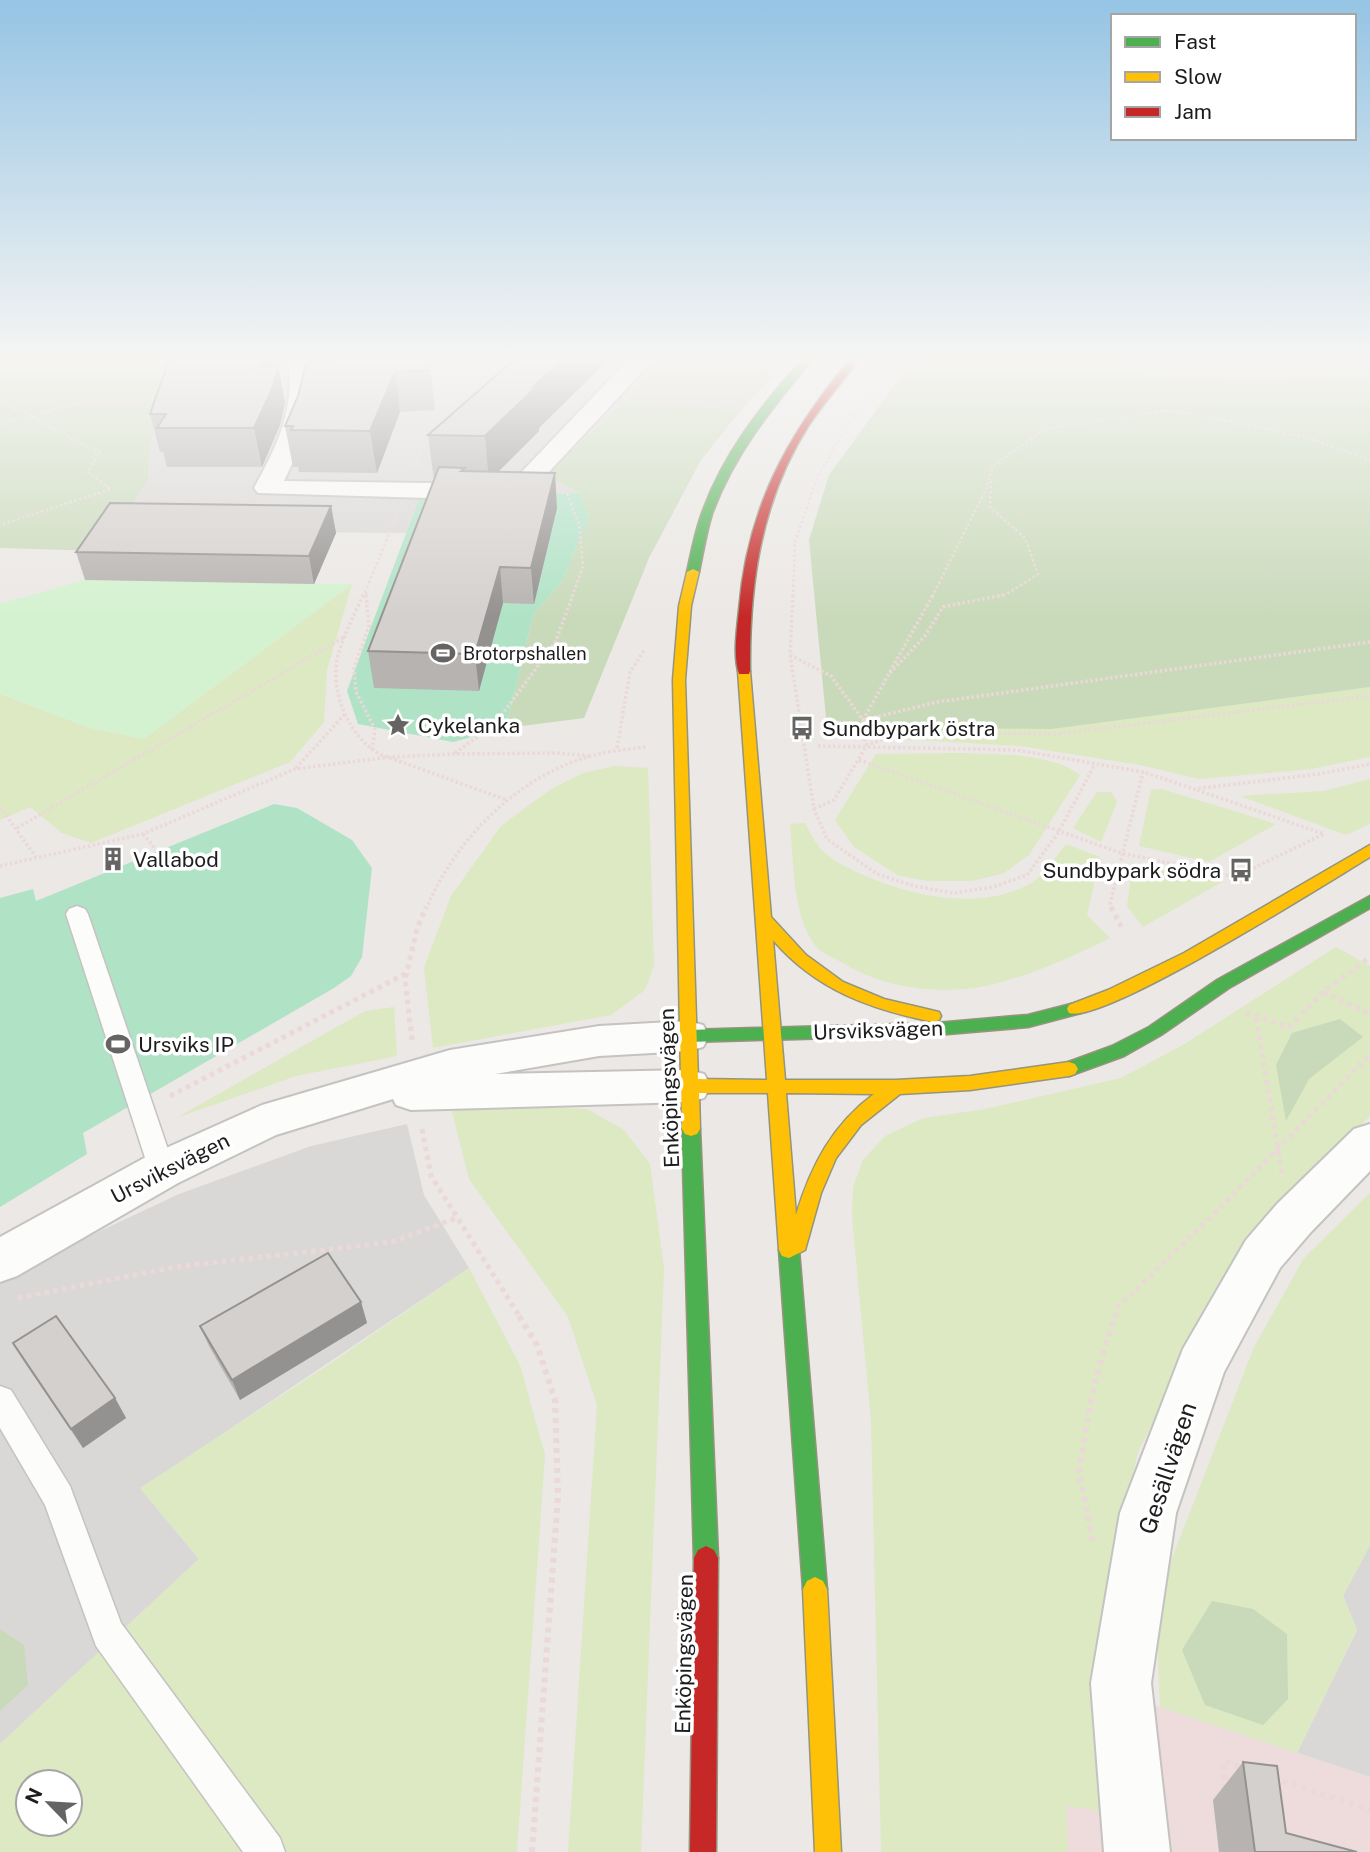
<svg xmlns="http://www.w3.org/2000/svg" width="1370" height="1852" font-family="'Public Sans',sans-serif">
<rect width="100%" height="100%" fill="#ebe8e5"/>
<g fill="#dad8d7">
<path d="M170,357H665L627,399L545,475L580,493L420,496L406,533L118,530L148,480L149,454Z"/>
<path d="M1117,357H1370V372L1204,379L1159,374L1123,363Z"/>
<path d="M407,1124L424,1195L469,1268L141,1489L199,1559L0,1744V1278L179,1194L311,1146Z"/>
<path d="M1370,1545V1777L1297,1753L1357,1630L1343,1596Z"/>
</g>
<path fill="#eedbdc" d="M1103,1688L1370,1777V1852H1068L1065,1806L1112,1813Z"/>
<path fill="#d5d2c7" d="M665,357H792L741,410L627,399Z"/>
<g fill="#dce9c3" fill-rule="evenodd">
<path d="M352,584L327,670L324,722L290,762L91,843L62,833L30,807L0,820V694L90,728L144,739Z"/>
<path d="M1370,687V757L1311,769L1199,779L1140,765L1020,746L903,739L901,727L1052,729Z"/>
<path d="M962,753C999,755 1050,752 1080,775L1029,855L1004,873L972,881H928L899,876L854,847L835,820L876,754Z"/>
<path d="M615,766L648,768L654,965L645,990L611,1015L433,1048L424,968L451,896L501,826L551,789L583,773Z"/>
<path d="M1370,779V824L1346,835L1240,796L1324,791Z"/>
<path d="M1162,789L1276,824L1209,862L1139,846L1151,790Z"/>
<path d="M1097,792H1111L1117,802L1101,842L1073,828Z"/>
<path d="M805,823C810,832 815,843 822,850C832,861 850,869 863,875C914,897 978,911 1030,884C1044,876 1056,857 1066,844L1100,857L1087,915L1110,938C1071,957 1028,977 985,986C942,995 883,988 845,964C836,959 820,953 814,944C792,912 794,862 790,824Z"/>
<path d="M1133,863L1222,882L1143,927L1127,906Z"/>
<path d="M1336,947L1370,966V1116L1268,1219L1182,1366L1138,1452L1099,1636L1113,1813L1066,1806L1068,1852H881L871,1421L852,1217L853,1187L863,1160L885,1136L924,1118L985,1109L1121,1078L1183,1045Z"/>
<path d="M394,1007L397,1056L296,1076L176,1118L365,1011Z"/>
<path d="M450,1104L587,1109L624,1130L650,1164L664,1269L641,1852H568L597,1405L568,1317L469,1179Z"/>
<path d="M1370,1193V1545L1343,1596L1357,1629L1297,1753L1160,1707L1157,1636L1171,1561L1254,1347L1304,1258Z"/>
<path d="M469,1268L520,1365L545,1455L517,1852H0V1744L199,1559L140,1488L331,1363ZM28,1782H70V1824H28Z"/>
</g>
<g fill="#c9daba">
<path d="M0,357L57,360L170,357L149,454L148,480L104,551L0,548Z"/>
<path d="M922,357H1117C1148,392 1322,374 1370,372V687L1052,729L827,728L809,540L829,475L893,387Z"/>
<path d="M627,399L741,410L701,460L649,558L584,718L506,728L533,615L562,581L589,516L580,493L545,475Z"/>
<path d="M1340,1019L1363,1037L1309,1079L1286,1121L1276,1065L1292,1033Z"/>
<path d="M1212,1601L1253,1609L1287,1634L1288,1699L1263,1725L1205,1705L1182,1650Z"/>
<path d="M0,1629L24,1645L28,1685L0,1711Z"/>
</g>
<path fill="#d4f2d0" d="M85,580L352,584L144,739L90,728L0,694V604Z"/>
<g fill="#b0e3c6">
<path d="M580,493L589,516L562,581L533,615L506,728L453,742L358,724L347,691L420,496Z"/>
<path d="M274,804L297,808L352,840L372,868L362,957L351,976L334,988L83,1133L87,1154L0,1207V898L33,889L36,901Z"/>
</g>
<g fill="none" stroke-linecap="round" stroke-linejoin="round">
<g stroke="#c4c3c1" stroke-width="3">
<g id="lane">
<path d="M77,906L85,909L88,914L175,1170L172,1178L162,1181L152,1178L149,1170L66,914L69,909Z"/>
<path d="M0,1386L11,1390L70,1486L121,1623L280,1838L285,1852H243L96,1646L45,1505L0,1428Z"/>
</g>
</g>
<g stroke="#c4c3c1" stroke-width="4">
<g id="street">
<path d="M287,357H309C320,403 304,440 284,481L496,484L516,478L631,357H656L534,488L522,494L496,500L258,493L254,488C277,446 297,407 287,357Z"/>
<path d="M688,1021L703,1025L709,1036L703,1047L688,1051L599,1056L495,1074L689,1070L704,1074L711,1086L704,1098L689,1102L411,1110L396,1105L393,1099L276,1135L178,1183L17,1276L0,1282V1237L146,1157L262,1105L450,1050L599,1026Z"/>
<path d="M1370,1124V1171L1311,1232L1280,1268L1224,1372L1176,1513L1151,1683L1170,1852H1104L1091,1683L1120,1513L1183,1349L1246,1240L1277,1204L1354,1129Z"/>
</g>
</g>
<g stroke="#95947d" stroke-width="3">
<g id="fast">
<path d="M805,357H814C773,407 734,453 712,514C706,533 703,553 699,572L697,574H689L687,572C691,554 694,537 700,519C720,458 761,405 805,357Z"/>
<path d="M1370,896V908L1229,988L1161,1035L1124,1056L1069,1076L1063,1074L1060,1069L1063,1064L1112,1046L1149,1027L1217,980Z"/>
<path d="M1075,1003L1081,1005L1083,1009L1081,1013L1028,1027L936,1035L688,1042L682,1040L679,1036L682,1032L688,1030L936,1023L1028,1015Z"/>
<path d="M691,1122L697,1124L700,1129L718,1558L714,1566L706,1570L698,1566L694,1558L682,1129L685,1124Z"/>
<path d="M789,1242L796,1244L799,1250L827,1589L823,1597L815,1601L807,1597L803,1589L779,1250L782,1244Z"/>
</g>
</g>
<g stroke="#95947d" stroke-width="3">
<g id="slow">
<path d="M693,569L699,572L691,606L685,680L698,1079L767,1080L738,671L744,667L750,671L771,917L806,955L843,982L884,999L939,1012L941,1016L939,1020L933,1022C870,1009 816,990 773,940L785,1080H896L970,1076L1069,1062L1075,1064L1078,1069L1075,1074L1069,1076L970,1090L900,1094L861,1125L836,1158L821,1193L805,1250L789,1258L782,1256L779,1250L768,1093H699L700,1129L697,1134L691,1136L685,1134L682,1129L673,680L679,606L687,572ZM786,1093L874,1094C832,1125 811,1166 796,1215Z"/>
<path d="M1370,845V857C1328,882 1105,1024 1069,1013L1067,1009L1069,1005L1108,990L1184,953Z"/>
<path d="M815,1577L823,1581L827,1589L841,1852H815L803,1589L807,1581Z"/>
</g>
</g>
<g stroke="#95947d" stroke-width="3">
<g id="jam">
<path d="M852,357H861C844,380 825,401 809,425C761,500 749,584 750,671L749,674H739C733,657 737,629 739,610C747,508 787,435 852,357Z"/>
<path d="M706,1546L714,1550L718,1558L716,1852H690L694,1558L698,1550Z"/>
</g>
</g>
<g stroke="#ebd8d8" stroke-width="2.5" stroke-dasharray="2.5 2.5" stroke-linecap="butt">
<path d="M429,377L461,357"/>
<path d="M0,402C37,417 63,437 100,452L88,472L111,489L0,525"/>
<path d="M465,404L485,357"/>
<path d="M0,424L80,403H115L161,397"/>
<path d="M416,465L421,450L432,441"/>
<path d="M991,481L990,507L1025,538L1038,574L1007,594L995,597"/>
<path d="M557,491L567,494L579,524L583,566L572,597"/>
<path d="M366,592V597"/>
<path d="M363,597L397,515"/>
<path d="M793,597L795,542L818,476L860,405L901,367L917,357"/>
<path d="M932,597L986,489L993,466L1045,429L1162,411L1189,413L1305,437L1370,460"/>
</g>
<g stroke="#ebd8d8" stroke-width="3.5" stroke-dasharray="2.5 2.5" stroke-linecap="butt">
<path d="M363,595C355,614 343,635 338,656C329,691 349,739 382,755L507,800"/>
<path d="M366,595L369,627L354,668L356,692L375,729L372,750"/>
<path d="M793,595L790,655L814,809L827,839L877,874L914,886L953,893L993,887L1027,875L1058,833L1095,764"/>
<path d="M790,655L831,676L863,720L861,729L867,745"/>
<path d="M890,673L925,636L943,607L1003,595"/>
<path d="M863,720L933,595"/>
<path d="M864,720L937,702L1370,642"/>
<path d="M818,746L1017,750L1143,772L1194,789L1319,774L1370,764"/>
<path d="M617,748L630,672L645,649"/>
<path d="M455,753L495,724L555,643L573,595"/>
<path d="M859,760L1121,853L1235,877L1324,834L1194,789"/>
<path d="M296,768L345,714"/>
<path d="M0,807L36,857"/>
<path d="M814,809L834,800L867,745L902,732L1056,734L1370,696"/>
<path d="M17,828L346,636"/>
<path d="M143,834L175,872"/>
<path d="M0,866L143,834L295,769L390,757L454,754L557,753L591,756"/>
<path d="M426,909C457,836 523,770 603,753C617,750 632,749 646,747"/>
<path d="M1112,909L1110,904L1143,772"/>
</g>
<g stroke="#ebd8d8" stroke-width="5" stroke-dasharray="4.5 4.5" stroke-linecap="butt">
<path d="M1111,907L1123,930"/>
<path d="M1323,992L1370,1014"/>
<path d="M1246,1013L1289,1027L1323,992L1370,957"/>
<path d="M1256,1018L1282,1173"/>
<path d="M412,1040L405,980L417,929L426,907"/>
<path d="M170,1096L405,974"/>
<path d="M422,1129L431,1176L520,1317"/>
<path d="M18,1298L175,1267L392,1242L456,1218"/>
<path d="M1115,1317L1118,1307L1215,1213L1370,1054"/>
</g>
<g stroke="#ebd8d8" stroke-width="6" stroke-dasharray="5 5" stroke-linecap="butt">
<path d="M519,1316L537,1345L555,1400L558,1496L532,1852"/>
<path d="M1093,1541L1079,1472L1094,1384L1115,1316"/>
<path d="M1273,1778L1370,1810"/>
<path d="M1226,1789L1223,1761L1241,1767"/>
</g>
<use href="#lane" fill="#fcfcfb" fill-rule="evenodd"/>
<use href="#street" fill="#fcfcfb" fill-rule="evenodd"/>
<use href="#fast" fill="#4caf50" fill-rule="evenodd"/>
<use href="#slow" fill="#ffc107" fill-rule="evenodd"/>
<use href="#jam" fill="#c62828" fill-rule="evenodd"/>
</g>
<g fill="#b6b3b1">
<path d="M274,357L273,366H278L285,403L280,425L262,467H167L163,452H160L150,414Z"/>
<path d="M429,357L435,410L400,412L377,473L299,472L298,467H293L285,426L335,360Z"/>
<path d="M539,428V431L498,472L557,508L534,604L503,603L479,691L374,688L368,651L434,480L428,435Z"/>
<path d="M331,506L336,533L314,584L85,580L76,552Z"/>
<path d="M361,1302L367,1323L240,1400L209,1346L200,1326Z"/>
<path d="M13,1343L115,1398L126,1418L83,1448L25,1363Z"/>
<path d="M1243,1762L1286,1833L1357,1852H1219L1213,1800Z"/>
</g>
<g fill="#949290">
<path d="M262,357H274L270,393L278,366L285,403L280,425L262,467L254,428Z"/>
<path d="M565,357H611L539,428V431L489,481L485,436L533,387Z"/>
<path d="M395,372L400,412L377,473L370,431Z"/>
<path d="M555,473L557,508L534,604L531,568Z"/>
<path d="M331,506L336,533L314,584L309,556Z"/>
<path d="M500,567L503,603L479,691L475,654Z"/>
<path d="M361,1302L367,1323L240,1400L232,1380Z"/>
<path d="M115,1398L126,1418L83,1448L71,1429Z"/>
</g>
<g fill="#d4d0ce" stroke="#949290" stroke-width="2">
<path d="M170,357H262L261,366H278L273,387L254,428H157L166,414H150Z"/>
<path d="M334,357H429L430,370L395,372L370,431L291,430L293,426H285L298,396L307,361L335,360Z"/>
<path d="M517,357H565L533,387H536L485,436L428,435Z"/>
<path d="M439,467L465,468L461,471L555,473L531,568L500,567L475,654L368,651Z"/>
<path d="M110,503L331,506L309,556L76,552Z"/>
<path d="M328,1253L361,1302L232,1380L200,1326Z"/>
<path d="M56,1316L115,1398L71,1429L13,1343Z"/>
<path d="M1243,1762L1277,1766L1286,1833L1357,1852H1255Z"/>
</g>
<linearGradient id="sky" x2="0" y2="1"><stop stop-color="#95c4e4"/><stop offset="0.58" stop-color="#f6f5f3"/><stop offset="1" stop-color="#f6f5f3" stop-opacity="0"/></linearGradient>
<rect width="1370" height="617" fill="url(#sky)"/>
<defs>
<g id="stadium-bare" transform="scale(1.89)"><path d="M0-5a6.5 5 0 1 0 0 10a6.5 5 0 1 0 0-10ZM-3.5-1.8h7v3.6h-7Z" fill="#656463" stroke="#fff" stroke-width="2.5" paint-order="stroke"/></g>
<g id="sight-bare" transform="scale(1.89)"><path d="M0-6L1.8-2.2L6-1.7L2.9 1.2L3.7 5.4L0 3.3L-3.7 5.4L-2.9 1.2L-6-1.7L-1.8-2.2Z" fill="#656463" stroke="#fff" stroke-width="2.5" paint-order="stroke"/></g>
<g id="bus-bare" transform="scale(1.89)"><path d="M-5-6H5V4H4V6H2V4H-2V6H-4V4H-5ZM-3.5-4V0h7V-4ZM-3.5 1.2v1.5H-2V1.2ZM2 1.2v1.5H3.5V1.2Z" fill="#656463" stroke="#fff" stroke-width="2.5" paint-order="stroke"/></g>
<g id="building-bare" transform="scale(1.89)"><path d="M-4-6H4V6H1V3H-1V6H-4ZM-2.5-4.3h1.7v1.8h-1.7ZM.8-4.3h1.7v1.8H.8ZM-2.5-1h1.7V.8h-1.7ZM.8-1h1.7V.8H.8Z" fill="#656463" stroke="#fff" stroke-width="2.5" paint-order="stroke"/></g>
</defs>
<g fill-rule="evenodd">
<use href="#stadium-bare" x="443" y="653"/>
<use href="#sight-bare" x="398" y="725"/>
<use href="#bus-bare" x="802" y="728"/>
<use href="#building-bare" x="113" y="859"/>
<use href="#bus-bare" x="1241" y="870"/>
<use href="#stadium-bare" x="118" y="1044"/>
</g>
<g text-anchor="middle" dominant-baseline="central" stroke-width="7" stroke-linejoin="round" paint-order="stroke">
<g font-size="18" fill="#1d1d1d" stroke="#fff" text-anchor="start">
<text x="463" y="653">Brotorpshallen</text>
</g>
<g font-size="21" fill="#1d1d1d" stroke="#fff" text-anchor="start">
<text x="418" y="725">Cykelanka</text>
<text x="822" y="728">Sundbypark östra</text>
<text x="133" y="859">Vallabod</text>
<text x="1221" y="870" text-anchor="end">Sundbypark södra</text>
<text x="138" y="1044">Ursviks IP</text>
</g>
<g font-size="21" fill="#1d1d1d" stroke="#fff">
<text transform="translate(878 1030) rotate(-2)">Ursviksvägen</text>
<text transform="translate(669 1088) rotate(-92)">Enköpingsvägen</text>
<text transform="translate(170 1168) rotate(-27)">Ursviksvägen</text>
<text transform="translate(684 1654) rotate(-89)">Enköpingsvägen</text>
</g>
<g font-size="24" fill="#1d1d1d" stroke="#fff">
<text transform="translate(1167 1468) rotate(-72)">Gesällvägen</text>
</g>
</g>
<rect x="1111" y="14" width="245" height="126" fill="#ffffff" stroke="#a5a5a5" stroke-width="2"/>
<rect x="1125" y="37" width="35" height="10" fill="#4caf50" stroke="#a5a5a5" stroke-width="2"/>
<text x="1174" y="49" font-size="21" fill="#1d1d1d">Fast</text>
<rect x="1125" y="72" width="35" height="10" fill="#ffc107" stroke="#a5a5a5" stroke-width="2"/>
<text x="1174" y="84" font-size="21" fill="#1d1d1d">Slow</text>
<rect x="1125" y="107" width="35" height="10" fill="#c62828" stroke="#a5a5a5" stroke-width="2"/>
<text x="1174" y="119" font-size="21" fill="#1d1d1d">Jam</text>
<g transform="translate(49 1803) rotate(295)"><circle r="33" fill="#ffffff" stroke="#a5a5a5" stroke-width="2"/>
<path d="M0-5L12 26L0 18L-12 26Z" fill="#656463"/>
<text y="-10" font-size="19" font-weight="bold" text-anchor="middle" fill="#1d1d1d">N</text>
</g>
</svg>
